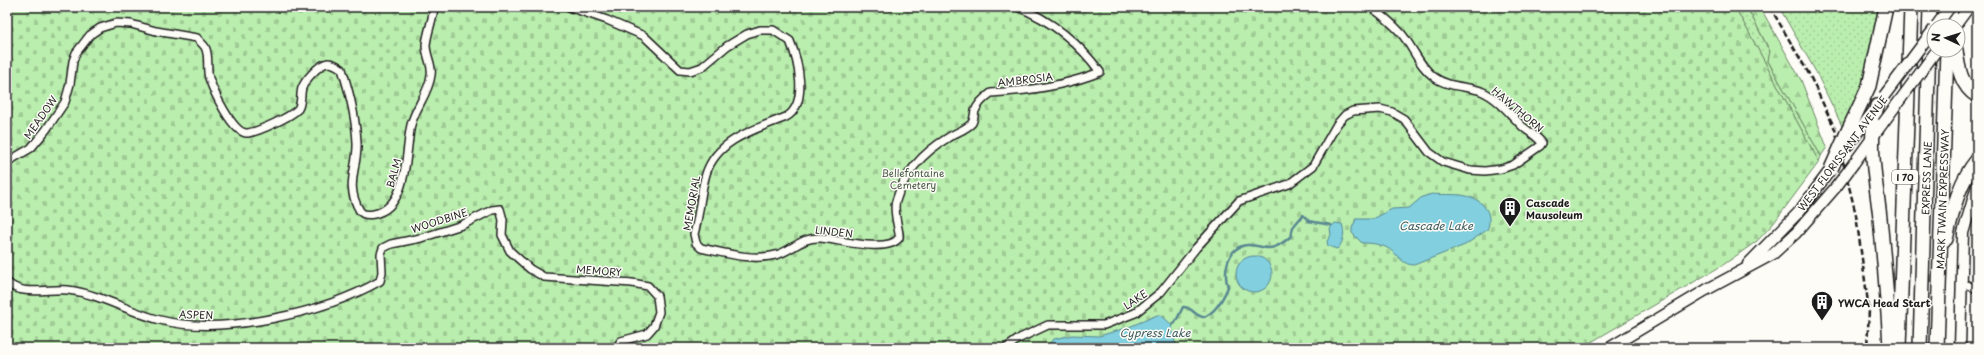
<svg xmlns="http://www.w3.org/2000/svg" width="1984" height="355" font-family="'Playpen Sans',sans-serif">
<defs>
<pattern id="grass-dots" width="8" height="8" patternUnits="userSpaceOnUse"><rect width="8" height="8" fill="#baeeae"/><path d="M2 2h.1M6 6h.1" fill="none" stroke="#9fcc95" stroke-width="1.8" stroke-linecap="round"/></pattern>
<pattern id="forest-firs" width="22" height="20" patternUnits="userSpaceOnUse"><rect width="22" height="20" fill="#baeeae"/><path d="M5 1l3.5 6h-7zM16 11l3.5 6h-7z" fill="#9fcc95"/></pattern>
<pattern id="cemetery-stones" width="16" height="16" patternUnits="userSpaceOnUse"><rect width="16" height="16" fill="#baeeae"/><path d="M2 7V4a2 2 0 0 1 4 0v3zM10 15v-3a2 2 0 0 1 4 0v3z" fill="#9fcc95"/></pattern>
</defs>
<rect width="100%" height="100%" fill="#fdfcf7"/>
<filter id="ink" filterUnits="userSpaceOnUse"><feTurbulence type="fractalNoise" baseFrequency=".025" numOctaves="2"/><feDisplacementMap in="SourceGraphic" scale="8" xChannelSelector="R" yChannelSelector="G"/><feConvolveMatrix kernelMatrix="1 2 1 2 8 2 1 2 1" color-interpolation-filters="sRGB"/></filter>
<g filter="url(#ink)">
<g fill="url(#grass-dots)" stroke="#6b8565">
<path d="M1735,7H1747L1770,52L1768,61L1821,156L1819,162Z"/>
<path d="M1779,7H1882L1869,74L1847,118L1842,126L1816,72Z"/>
</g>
<path fill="url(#forest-firs)" stroke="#6b8565" d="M1747,7H1760L1801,80L1827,147L1821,156L1768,61L1770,51Z"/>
<path fill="url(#cemetery-stones)" stroke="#6b8565" d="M7,7H1735L1819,162L1773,224L1757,241L1723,265L1581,348H7Z"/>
<g fill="#81cfdf" stroke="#598791">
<path d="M1432,194C1450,196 1474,190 1486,209C1490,215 1490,224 1487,230L1465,245L1414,265C1404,265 1400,258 1393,252C1384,244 1373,243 1362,243L1352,233V228L1356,219H1373L1392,209L1409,208L1422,197Z"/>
<path d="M1335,223L1342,224C1345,232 1344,243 1337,249L1328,246L1327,241L1331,235L1330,228Z"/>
<circle cx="1254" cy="274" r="18"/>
<path d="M1157,315H1161L1172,325V332L1177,348H1043L1054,339L1072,335L1099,336L1129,327Z"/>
</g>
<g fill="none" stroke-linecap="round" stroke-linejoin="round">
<path stroke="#598791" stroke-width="2.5" d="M1172,325L1175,323L1183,307C1193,307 1195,317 1204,317C1216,312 1223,299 1228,287C1223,272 1227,247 1247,245C1255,244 1262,248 1269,248C1276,248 1286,241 1291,236L1293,227L1303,215L1309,221L1331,225"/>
<g stroke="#1c1c1c" stroke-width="10">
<g id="street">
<path d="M569,7L607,20L644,36L680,70L690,71L702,67L727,46L747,34L760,30H773L790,41C798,60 809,104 786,117C756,129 717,139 706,174C700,193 700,214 694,234L696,243L701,248C725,253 754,262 779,254C794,249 802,237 820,238C837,239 887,254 899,238C901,235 892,211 896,201C904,173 924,152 949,137C955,133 967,129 972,123C974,120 974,114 975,111C978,103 984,98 991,93C1028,91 1065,86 1100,72C1080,44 1051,20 1018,7"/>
<path d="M7,162L31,148L46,130L65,102L70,84L73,61L76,53L90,35L100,28L116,23L131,24L156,31L197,38C199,41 203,44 205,47C210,56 206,68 209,78C213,90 233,135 248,133C260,131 290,117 298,109C302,103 300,94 302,88C305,80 319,64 328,63C334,63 338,66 342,69C350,94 356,117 357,143C358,168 344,185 360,211C363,215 369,215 374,214C409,207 405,152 411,125C415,108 429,93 431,75C433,66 426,56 426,45C427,33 433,20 434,7"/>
<path d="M7,282C21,297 49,288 68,290C100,294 129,312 160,320C222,336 324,313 380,281L382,272L381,254L383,248L391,244L421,238L462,225L492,210L500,209L503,220L502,235L510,251L530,269L544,277L632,283L648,286L657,296L659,312L654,326L647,334L621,341L616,348"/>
<path d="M1962,283L1977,289"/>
<path d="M1006,348L1020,338L1048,325H1104L1135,313L1161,292L1196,248L1239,201L1289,184L1313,166L1337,124L1345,115L1353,111L1380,109L1392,112L1404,119L1429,152L1443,162L1470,170L1485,171L1501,169L1513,165L1540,146L1542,143C1537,136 1529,132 1523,127C1510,114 1498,98 1481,91C1466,86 1447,87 1434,77C1419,66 1413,47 1401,33C1392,23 1382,15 1371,7"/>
</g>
</g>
<g stroke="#1c1c1c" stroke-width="13">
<g id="secondary">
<path d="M1955,26L1969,7"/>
<path d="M1848,145L1876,108"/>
<path d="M1854,163L1883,123"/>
<path d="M1748,264L1798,213L1831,169"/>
<path d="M1609,348L1706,290L1773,254L1796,233L1836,187"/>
<path d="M1960,348L1963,233L1977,186"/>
</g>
</g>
<g stroke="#1c1c1c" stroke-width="16">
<g id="highway">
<path d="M1950,7L1952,26"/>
<path d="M1956,50C1958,68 1961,86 1977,96"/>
<path d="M1877,106C1867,143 1876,180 1880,218C1884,261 1888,304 1890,348"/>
<path d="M1846,135L1869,86L1886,7"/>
<path d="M1946,239C1953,211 1958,183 1977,160"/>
<path d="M1899,348L1911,7"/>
<path d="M1920,348L1930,7"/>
<path d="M1937,348L1947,50"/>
</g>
</g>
<use href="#street" stroke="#fdfcf7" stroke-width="7"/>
<use href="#secondary" stroke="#fdfcf7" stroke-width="10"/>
<use href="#highway" stroke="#fdfcf7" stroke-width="13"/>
<path stroke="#1c1c1c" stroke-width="2.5" stroke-dasharray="6 3" stroke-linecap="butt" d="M1770,7L1809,74L1835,129L1856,215L1869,310L1867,348"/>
<g stroke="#1c1c1c" stroke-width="13" stroke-linecap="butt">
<g id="secondary-bridge">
<path d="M1936,26L1950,7"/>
<path d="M1884,96L1934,29"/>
<path d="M1883,123L1937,50"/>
<path d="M1836,187L1854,163"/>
</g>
</g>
<g stroke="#1c1c1c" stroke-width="16" stroke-linecap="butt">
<path id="highway-bridge" d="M1831,169L1846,135"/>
</g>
<use href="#secondary-bridge" stroke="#fdfcf7" stroke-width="10"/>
<use href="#highway-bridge" stroke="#fdfcf7" stroke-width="13"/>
</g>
</g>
<defs>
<g id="building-pin" transform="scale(1.15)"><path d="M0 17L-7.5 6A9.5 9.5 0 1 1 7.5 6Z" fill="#1c1c1c" stroke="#fdfcf7"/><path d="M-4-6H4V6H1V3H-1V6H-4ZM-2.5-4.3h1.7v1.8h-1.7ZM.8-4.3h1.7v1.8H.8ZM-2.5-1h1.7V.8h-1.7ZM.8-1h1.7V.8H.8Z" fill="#fff"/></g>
</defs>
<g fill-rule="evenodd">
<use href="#building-pin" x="1510" y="208"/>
<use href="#building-pin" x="1822" y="302"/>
</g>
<g text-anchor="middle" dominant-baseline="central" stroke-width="3" stroke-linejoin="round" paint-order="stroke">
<rect fill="#fdfcf7" stroke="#605f5e" stroke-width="1" x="1892" y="170" width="26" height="14" rx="3"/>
<g font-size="9" font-weight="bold" fill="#1c1c1c">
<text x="1905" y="177">I 70</text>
</g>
<g font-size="10" fill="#1c1c1c" stroke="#fdfcf7">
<text transform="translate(1025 79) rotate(-7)">AMBROSIA</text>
<text transform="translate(1518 109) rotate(40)">HAWTHORN</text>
<text transform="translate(40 117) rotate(-55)">MEADOW</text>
<text transform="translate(1842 153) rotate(-53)">WEST FLORISSANT AVENUE</text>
<text transform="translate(393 173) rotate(-75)">BALM</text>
<text transform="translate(1926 178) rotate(-88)">EXPRESS LANE</text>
<text transform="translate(1942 199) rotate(-88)">MARK TWAIN EXPRESSWAY</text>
<text transform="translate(691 203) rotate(-80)">MEMORIAL</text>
<text transform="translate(439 220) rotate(-18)">WOODBINE</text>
<text transform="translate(834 231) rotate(6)">LINDEN</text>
<text transform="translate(599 270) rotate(4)">MEMORY</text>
<text transform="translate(1135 299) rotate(-34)">LAKE</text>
<text transform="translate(196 314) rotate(2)">ASPEN</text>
</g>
<g font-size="10" fill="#4b5b48" stroke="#fdfcf7">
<text x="913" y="172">Bellefontaine<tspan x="913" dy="12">Cemetery</tspan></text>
</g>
<g font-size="10" font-weight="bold" fill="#1c1c1c" stroke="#fdfcf7" text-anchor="start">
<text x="1526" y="202">Cascade<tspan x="1526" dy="12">Mausoleum</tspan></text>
<text x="1838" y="302">YWCA Head Start</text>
</g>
<g font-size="11" font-style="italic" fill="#3f5b60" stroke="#fdfcf7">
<text x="1436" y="225">Cascade Lake</text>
<text x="1155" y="332">Cypress Lake</text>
</g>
</g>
<rect width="1984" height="355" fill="none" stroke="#fdfcf7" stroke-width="24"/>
<rect x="12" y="12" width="1960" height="331" fill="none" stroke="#1c1c1c" stroke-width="1.5" filter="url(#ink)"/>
<g transform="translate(1946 38) rotate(274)"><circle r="19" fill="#fdfcf7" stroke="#a3a29f"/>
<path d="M0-3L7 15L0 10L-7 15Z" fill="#1c1c1c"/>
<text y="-6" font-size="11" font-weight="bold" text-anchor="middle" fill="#1c1c1c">N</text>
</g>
</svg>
